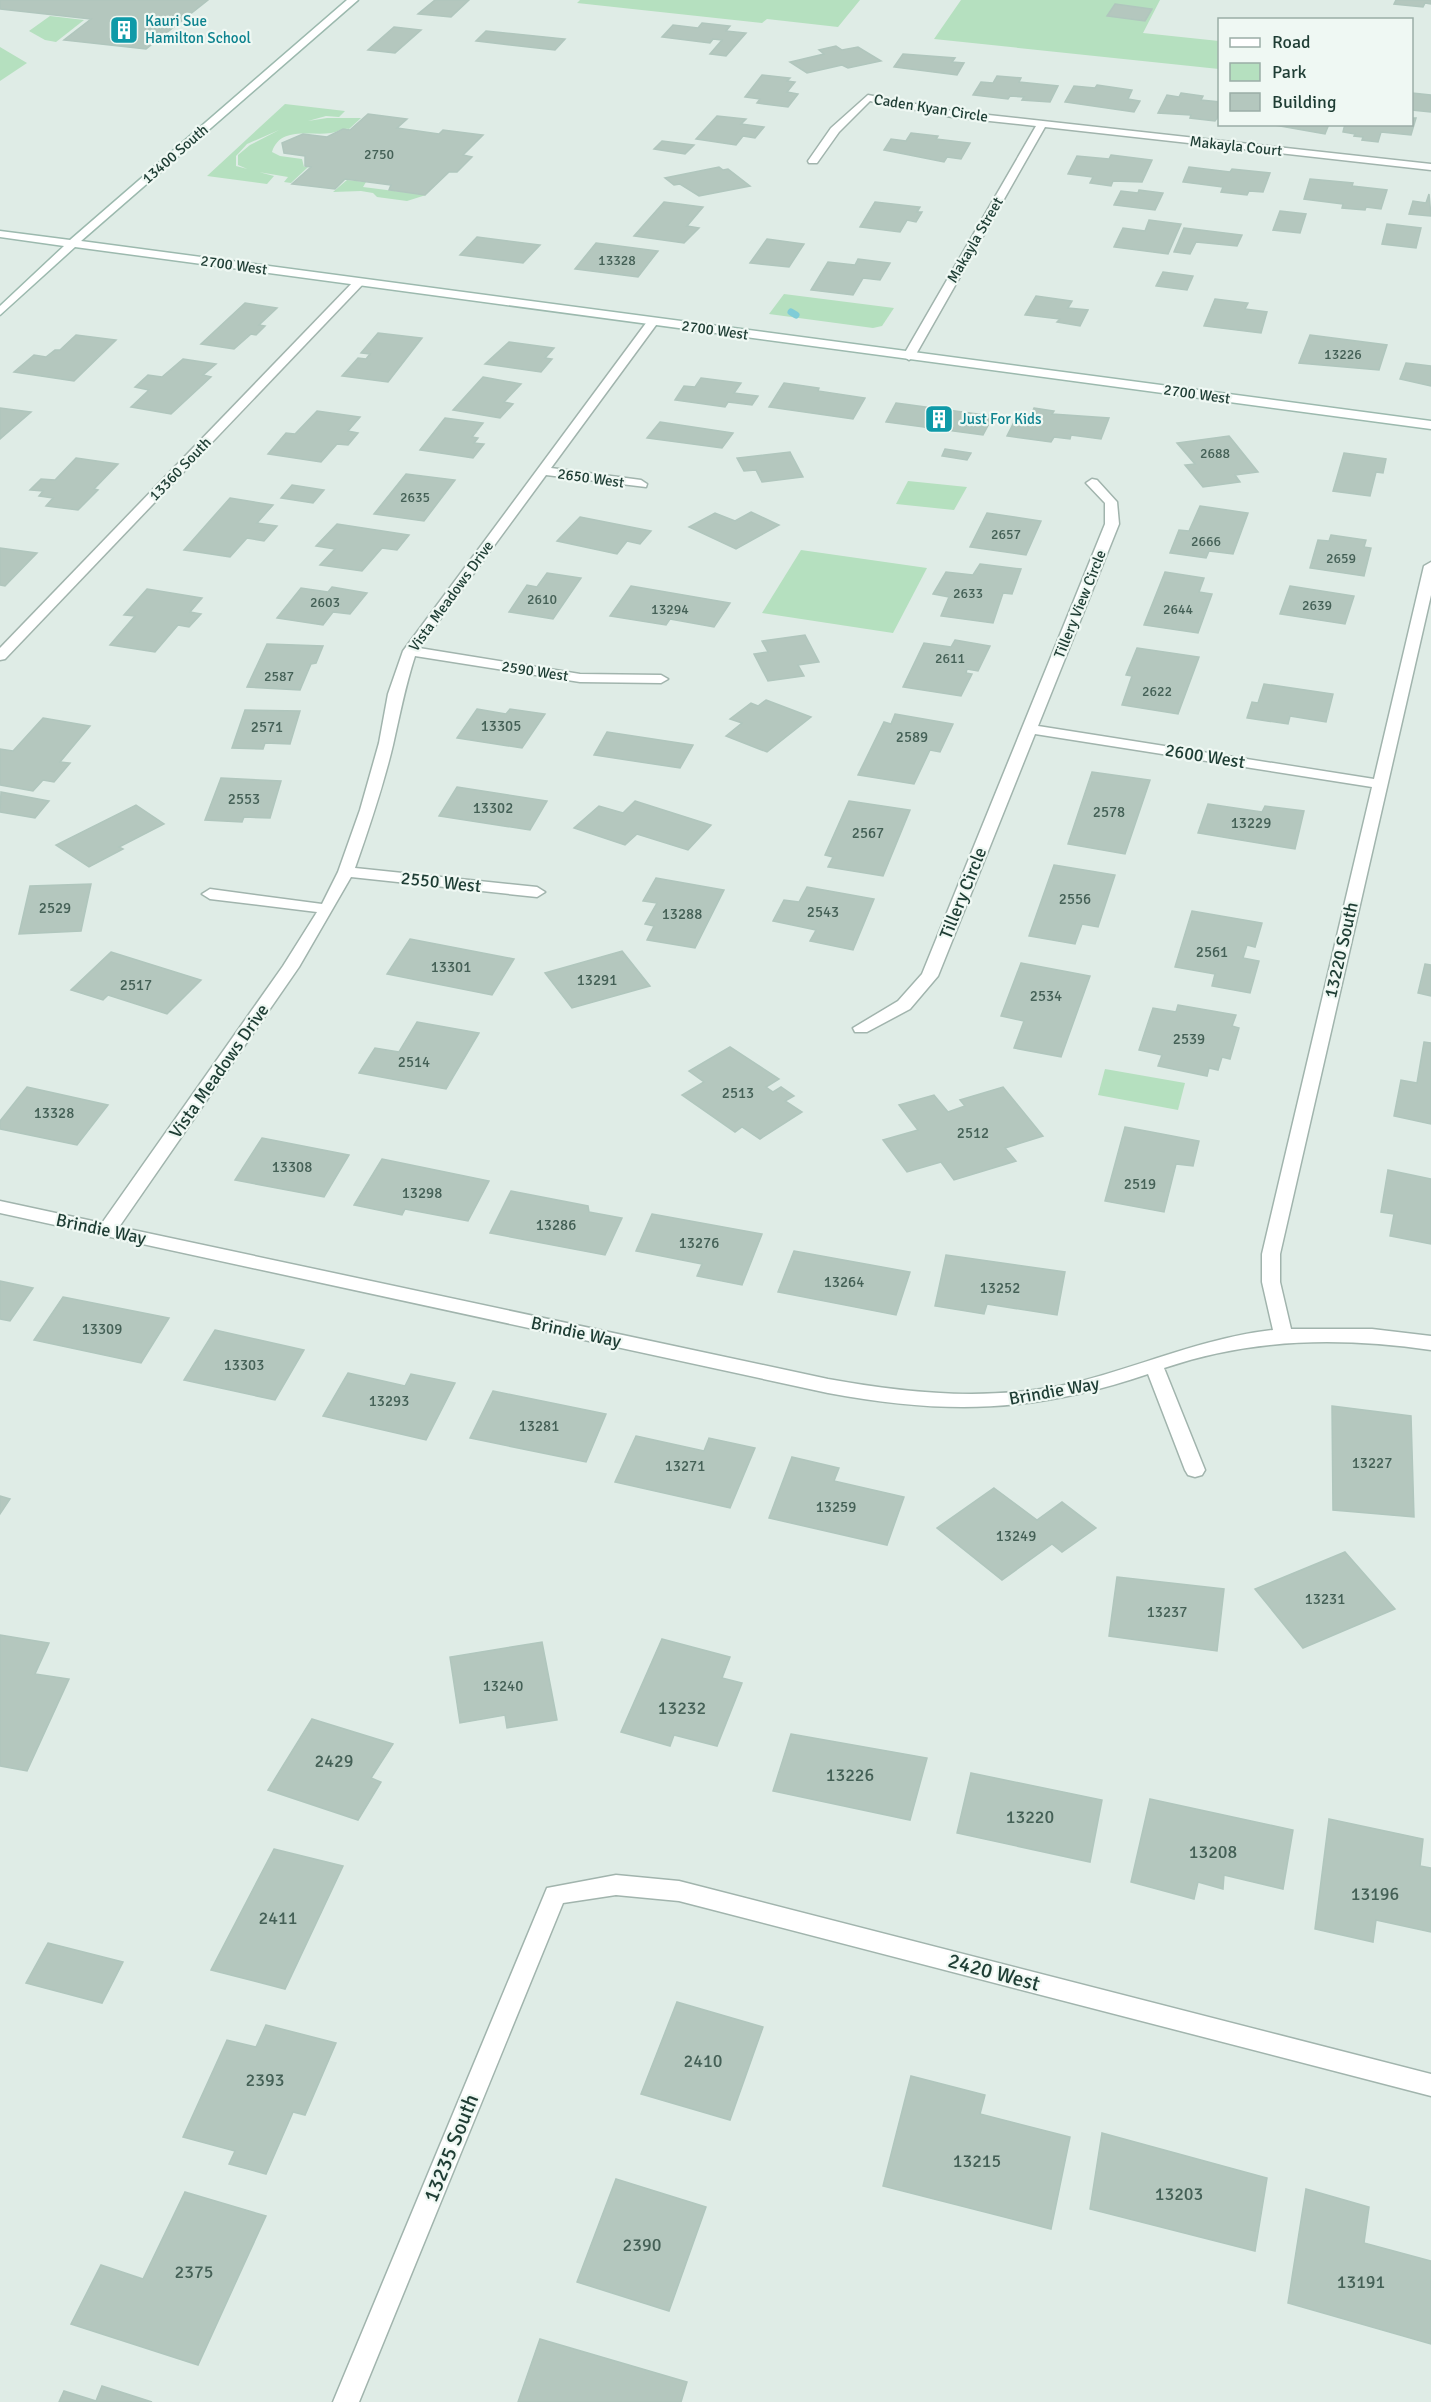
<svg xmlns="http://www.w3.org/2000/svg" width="1431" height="2402" font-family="Signika,sans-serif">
<rect width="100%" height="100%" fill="#dfece6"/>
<g fill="#b5e0bf">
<path d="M580,0H860L838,27L767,19L762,23L577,3Z"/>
<path d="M961,0H1160L1143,33L1219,41V69L934,39Z"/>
<path d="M50,16L84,20L56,42L45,40L29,31Z"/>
<path d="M0,47L27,63L0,81Z"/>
<path d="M285,104L345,111L339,117L326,116L308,121L327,118H361L349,129C342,128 338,132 331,133C310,136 280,126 272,152L280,156L302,159L304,167H308L291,183L284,182L288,177L252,171L238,165V155L250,145L279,130L247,144L236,156V166L274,176L267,184L207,176Z"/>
<path d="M347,180L366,182L363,187L426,195L407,201L377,197L373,193L361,191L333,192Z"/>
<path d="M784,294L894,308L882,326L873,328L769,314Z"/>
<path d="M908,481L967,487L954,510L896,504Z"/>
<path d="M801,550L927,568L893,633L762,613Z"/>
<path d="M1105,1069L1185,1083L1178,1110L1098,1095Z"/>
</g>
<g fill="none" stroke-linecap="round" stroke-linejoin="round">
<path stroke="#80ccd7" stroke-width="7" d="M791,312L796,315"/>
</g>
<g fill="#b4c7be" stroke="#b0c6bd" stroke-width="1.5">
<path d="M0,0H208L146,49L64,40L91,19L0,9Z"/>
<path d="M435,0H469L451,17L418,14Z"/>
<path d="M1396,0H1431V4L1425,3L1423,7L1394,4Z"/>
<path d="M1115,4L1152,9L1145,21L1107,16Z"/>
<path d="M702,23L730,26L726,31L746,33L726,56L710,54L722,40L713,39L710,43L662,37L673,25L698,28Z"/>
<path d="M394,27L421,30L395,53L368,50Z"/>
<path d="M486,31L565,39L555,50L476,41Z"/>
<path d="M836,46L842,50L858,47L881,61L848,68L842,65L807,73L790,62L824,54L819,50Z"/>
<path d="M903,54L955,58L952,62L964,63L957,75L894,67Z"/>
<path d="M762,75L790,78L787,81L795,82L787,92L798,94L788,107L757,103L760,99L745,97Z"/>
<path d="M997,76L1021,78L1019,82L1058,86L1050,102L1022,100L1024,97L1010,96L1008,99L973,95L981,82L993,83Z"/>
<path d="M1097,85L1132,90L1128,99L1140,101L1134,112L1065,102L1074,86L1095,88Z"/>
<path d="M1181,93L1203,96L1201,100L1220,102V114L1215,121L1190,118L1191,115L1158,113L1167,95L1179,97Z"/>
<path d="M1412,93L1431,95V112L1412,110Z"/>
<path d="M368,114L407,119L397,128L439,134L443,130L483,135L463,155L472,157L457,172H449L425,195L389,190L391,185L345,179L335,189L292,184L311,167L305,166V156L284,153L282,143L303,134L327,137L343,129L350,130Z"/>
<path d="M717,116L746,119L741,124L764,127L755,138L743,136L736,145L696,139Z"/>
<path d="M1412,118H1416L1411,135L1381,132L1378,142L1362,140L1363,137L1354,136L1355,134L1343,132L1345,124H1412Z"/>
<path d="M1269,124H1329L1325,134Z"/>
<path d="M911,133L938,136L936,139L970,143L961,159L947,157L944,162L884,150L891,139L906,141Z"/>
<path d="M662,141L694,145L685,154L654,149Z"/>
<path d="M1111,155L1152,160L1142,182L1113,181L1111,186L1090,183L1093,177L1068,174L1077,156L1109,159Z"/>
<path d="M719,167L723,170L728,169L750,186L699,196L680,184L674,185L665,178Z"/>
<path d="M1189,167L1230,172L1232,169L1270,173L1263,192L1249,191L1247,195L1221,192L1223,187L1183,182Z"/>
<path d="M1310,179L1353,183L1352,186L1387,190L1381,209L1366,207L1365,210L1342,208L1343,204L1304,199Z"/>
<path d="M1139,190L1163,193L1155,210L1114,205L1121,191L1138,193Z"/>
<path d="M1429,194L1431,216L1409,214L1413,201L1426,203Z"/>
<path d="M664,202L703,207L687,226L699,228L684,243L634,236Z"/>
<path d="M875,202L920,207L917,212H922L916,222L907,220L900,232L860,227Z"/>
<path d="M1280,211L1306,214L1300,233L1273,230Z"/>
<path d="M1149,220L1181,224L1168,254L1114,247L1123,228L1145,231Z"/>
<path d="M1387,224L1421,228L1416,248L1382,244Z"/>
<path d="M1184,228L1242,235L1237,246L1196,242L1190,254L1174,252Z"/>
<path d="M477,237L540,245L523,263L460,255Z"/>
<path d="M767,239L804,244L789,267L750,263Z"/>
<path d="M596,243L658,251L638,277L575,269Z"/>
<path d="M858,259L890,263L880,280L863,278L853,295L811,290L828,262L855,265Z"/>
<path d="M1163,272L1193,276L1187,290L1156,286Z"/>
<path d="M1036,296L1072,301L1068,308L1088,310L1080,326L1057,322L1060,319L1025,315Z"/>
<path d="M1215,299L1248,303L1245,309L1267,312L1261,333L1204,326Z"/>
<path d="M245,303L277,308L259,325L265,326L256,335L251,334L234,349L201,344Z"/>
<path d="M378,333L422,338L388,382L342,376L358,358L366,359L370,354L361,353Z"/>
<path d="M76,335L116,340L74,381L14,372L34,355L46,357L55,350H60Z"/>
<path d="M1310,335L1387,345L1379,370L1299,363Z"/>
<path d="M509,342L554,348L545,358L552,359L541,372L485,364Z"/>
<path d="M183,359L216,364L203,375L211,377L171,414L131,407L149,390L135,387L148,375L162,377Z"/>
<path d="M1406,363L1431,366V386L1400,379Z"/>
<path d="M483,377L521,384L504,402L513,404L500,418L453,410Z"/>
<path d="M701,378L741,383L734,393L758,396L752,405L728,402L725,407L675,400L684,386L695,387Z"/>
<path d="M784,383L819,388L818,391L865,398L853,419L769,407Z"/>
<path d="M896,403L993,416L983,435L886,422Z"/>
<path d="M0,408L31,412L0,439Z"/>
<path d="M1034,408L1054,411L1052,414L1109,418L1101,439L1071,435L1070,439L1054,437L1051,442L1007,436L1015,420L1028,421Z"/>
<path d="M317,411L360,417L348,431L358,433L348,445L337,444L321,462L268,454L286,433L295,434Z"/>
<path d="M445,418L483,423L472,437L478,438L474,443L484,444L473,458L420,450Z"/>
<path d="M660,422L733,433L722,448L647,438Z"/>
<path d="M1229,436L1258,472L1235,475L1240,482L1203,487L1185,465L1195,464L1177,443Z"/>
<path d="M945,449L971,453L967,460L942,456Z"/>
<path d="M790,452L803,477L762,482L756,470L744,471L737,458Z"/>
<path d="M1344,453L1386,459L1383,473L1376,472L1370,496L1333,491Z"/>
<path d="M76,458L118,464L94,489L98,490L78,510L46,506L53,498L39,496L43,491L30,490L41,479L55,480Z"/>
<path d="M406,474L455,480L424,521L374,514Z"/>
<path d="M292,485L324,490L313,503L281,498Z"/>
<path d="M230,498L273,505L257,523L277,526L264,541L247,538L230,557L184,550Z"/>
<path d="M1200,506L1248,513L1233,554L1209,551L1206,558L1170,553L1179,530L1189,531Z"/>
<path d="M751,512L779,525L736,549L689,527L715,513L735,521Z"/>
<path d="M987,513L1041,521L1026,555L970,547Z"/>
<path d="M580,517L651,531L640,544L627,541L617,554L557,541Z"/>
<path d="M337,524L409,535L397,550L382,548L362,571L320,565L335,549L316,546Z"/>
<path d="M1331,535L1366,540L1364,547L1371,548L1364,576L1310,568L1318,540L1329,541Z"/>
<path d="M0,548L37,553L5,586L0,585Z"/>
<path d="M980,564L1021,569L1012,594L1003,593L993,623L941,616L949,597L933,594L946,572L973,575Z"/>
<path d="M1165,572L1204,578L1199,592L1212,594L1198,633L1144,625Z"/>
<path d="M547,573L581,578L553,619L509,612L527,585L537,587Z"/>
<path d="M631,586L730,603L714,627L670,619L666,625L610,616Z"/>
<path d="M1290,586L1354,596L1345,624L1280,614Z"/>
<path d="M332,587L367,593L350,614L333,612L323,625L277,618L301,588L328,592Z"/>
<path d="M147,589L202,598L190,612L201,614L189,627L178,625L155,652L110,645L135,616L124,615Z"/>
<path d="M805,635L819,662L798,665L804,676L768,681L754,654L768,652L762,641Z"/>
<path d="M955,640L990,646L978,671L967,669L966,673L972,674L961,696L903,687L924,643L951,647Z"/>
<path d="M267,644L323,646L316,663L311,664L300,690L247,687Z"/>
<path d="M1137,648L1199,657L1178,714L1122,705L1132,676L1126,675Z"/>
<path d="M1264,684L1333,694L1326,722L1290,716L1288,724L1247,718L1252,702L1258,703Z"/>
<path d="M766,700L811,717L767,752L726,736L742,723L730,719L751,703L758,706Z"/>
<path d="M477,709L506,714L510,709L545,714L522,748L457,738Z"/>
<path d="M245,710L300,711L290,744L265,743L263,749L232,748Z"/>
<path d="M895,714L953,724L940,752L930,750L914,784L858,775L884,722L891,724Z"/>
<path d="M43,718L90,726L60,762L70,763L54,782L43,780L33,791L0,785V749L13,751Z"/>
<path d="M607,732L693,745L680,768L594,755Z"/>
<path d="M1092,772L1150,780L1125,854L1068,844Z"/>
<path d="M221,778L281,781L270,818L244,817L242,822L205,820Z"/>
<path d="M457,787L547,801L530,830L439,816Z"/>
<path d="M1,792L49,801L35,818L0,812Z"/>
<path d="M635,801L711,825L688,850L637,834L625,845L574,828L599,806L623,813Z"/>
<path d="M849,801L910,810L883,876L828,867L833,857L825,855Z"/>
<path d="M1208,804L1262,812L1265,806L1304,811L1295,849L1198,833Z"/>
<path d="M136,805L164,824L119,847L123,849L89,867L56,845Z"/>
<path d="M1054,865L1115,875L1098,927L1082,924L1075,944L1029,936Z"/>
<path d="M656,878L724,890L695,948L647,940L654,926L645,924L657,903L643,901Z"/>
<path d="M91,884L81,931L19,934L30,886Z"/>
<path d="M807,887L874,899L853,950L810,941L816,930L773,921L784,900L799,902Z"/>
<path d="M1192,911L1262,923L1255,947L1247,945L1243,958L1259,961L1250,993L1212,986L1215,974L1175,967Z"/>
<path d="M410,939L514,959L492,995L387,974Z"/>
<path d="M622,951L650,986L572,1008L545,973Z"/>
<path d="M111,952L201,980L167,1014L108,995L103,1000L71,990Z"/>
<path d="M1021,963L1090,976L1061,1057L1014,1048L1024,1021L1001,1016Z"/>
<path d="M1425,964L1431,965V996L1418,993Z"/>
<path d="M1178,1005L1236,1015L1232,1026L1239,1028L1230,1059L1222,1057L1218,1070L1209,1068L1207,1076L1158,1066L1162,1055L1139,1050L1153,1008L1176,1012Z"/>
<path d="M417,1022L479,1033L446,1089L359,1073L375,1048L399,1052Z"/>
<path d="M1424,1042L1431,1043V1124L1394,1116L1401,1080L1417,1083Z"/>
<path d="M730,1047L779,1079L766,1087L773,1092L781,1087L794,1096L785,1101L802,1112L760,1139L742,1127L735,1132L682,1095L704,1082L689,1071Z"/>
<path d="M27,1087L108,1105L77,1145L0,1129V1121Z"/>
<path d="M1003,1087L1043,1136L1005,1148L1016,1161L954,1180L941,1162L907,1172L883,1140L918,1130L899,1105L934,1095L948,1112L965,1106L960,1100Z"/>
<path d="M1125,1127L1199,1141L1193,1166L1176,1164L1164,1212L1105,1201Z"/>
<path d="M262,1138L349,1155L324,1197L235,1180Z"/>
<path d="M382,1159L489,1181L468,1221L405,1209L402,1215L354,1205Z"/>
<path d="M1388,1170L1431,1179V1244L1390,1236L1394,1214L1381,1212Z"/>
<path d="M511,1191L588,1206L589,1212L622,1218L605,1255L490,1233Z"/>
<path d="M652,1214L762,1234L742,1285L697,1276L702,1264L636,1251Z"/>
<path d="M794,1251L910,1272L896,1315L778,1292Z"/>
<path d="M946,1255L1065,1272L1057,1315L987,1304L984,1314L935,1306Z"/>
<path d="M0,1281L33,1288L10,1321L0,1319Z"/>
<path d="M63,1297L169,1318L141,1363L34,1340Z"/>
<path d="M215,1330L304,1350L275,1400L184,1380Z"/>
<path d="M348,1373L405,1386L411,1374L455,1383L426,1440L323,1416Z"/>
<path d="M493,1391L606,1414L586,1462L470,1438Z"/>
<path d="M1332,1406L1411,1416L1414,1517L1333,1510Z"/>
<path d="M636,1436L704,1451L709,1438L755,1448L730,1508L615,1482Z"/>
<path d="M792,1457L839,1468L834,1481L904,1497L887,1545L769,1518Z"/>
<path d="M994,1488L1037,1520L1062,1502L1096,1528L1062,1552L1052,1544L1002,1580L937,1528Z"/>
<path d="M0,1496L10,1499L0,1514Z"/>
<path d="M1345,1552L1395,1609L1303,1648L1255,1589Z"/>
<path d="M1117,1577L1224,1589L1217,1651L1109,1636Z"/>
<path d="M0,1635L49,1643L35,1674L69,1679L27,1771L0,1766Z"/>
<path d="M662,1639L730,1657L722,1678L742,1683L717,1746L674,1735L670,1746L621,1732Z"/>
<path d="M542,1642L557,1720L507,1728L505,1715L460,1723L450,1657Z"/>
<path d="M312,1719L393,1744L371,1778L381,1782L358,1820L268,1790Z"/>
<path d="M791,1734L927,1758L910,1820L773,1791Z"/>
<path d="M971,1773L1102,1800L1090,1862L957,1833Z"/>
<path d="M1150,1799L1293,1830L1283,1889L1224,1875L1223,1889L1198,1882L1194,1899L1131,1882Z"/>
<path d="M1329,1819L1423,1839L1420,1866L1431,1868V1932L1376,1920L1373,1942L1315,1929Z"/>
<path d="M274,1849L343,1866L285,1989L211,1970Z"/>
<path d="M48,1943L123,1962L102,2003L26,1983Z"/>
<path d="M677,2002L763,2027L730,2120L641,2094Z"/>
<path d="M266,2025L336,2043L305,2115L293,2112L266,2174L229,2164L235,2151L183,2137L227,2040L256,2047Z"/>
<path d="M911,2076L985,2095L980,2114L1070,2137L1051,2229L883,2186Z"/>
<path d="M1102,2133L1267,2178L1255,2251L1090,2209Z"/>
<path d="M616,2179L706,2207L669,2311L577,2282Z"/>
<path d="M1306,2189L1369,2207L1364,2243L1431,2261V2344L1288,2303Z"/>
<path d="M185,2192L266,2216L198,2365L71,2324L101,2265L143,2279Z"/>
<path d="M540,2339L687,2382L681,2402H518Z"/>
<path d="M102,2386L152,2402H59L64,2391L96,2401Z"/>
</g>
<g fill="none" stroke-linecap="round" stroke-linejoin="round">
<g stroke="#a1b4ad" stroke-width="3">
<g id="street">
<path d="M868,95L952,111L1431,164V170L1045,127L915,356L909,360L903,356L1036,126L952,117L870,101L839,132L817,163H809L808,161L831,128Z"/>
<path d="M355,280L365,282L5,659L0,660V648Z"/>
<path d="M649,319L659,321L551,468L641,480L647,484L646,487L546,475L419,648L580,674L661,675L668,679L661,683L580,682L415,656C405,687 400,714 393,745C383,787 369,828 355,868L537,887L545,892L537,897L351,877L299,967L119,1227L828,1379C911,1394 995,1402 1078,1382C1144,1365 1204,1338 1273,1330L1262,1282V1254L1372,787L1035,734L938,976L910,1009L867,1032H855L853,1028L898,1001L922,974L1105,524V503L1086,483L1092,479L1097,480L1117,502L1119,524L1038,726L1374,779L1424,566L1431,562V595L1280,1254V1282L1291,1329H1372L1431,1336V1350C1340,1337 1252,1338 1164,1368L1205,1470L1202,1475L1195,1477L1188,1475L1185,1470L1148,1374C1033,1413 947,1415 828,1393L0,1213V1201L102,1223L283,966L317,912L210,899L202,894L210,889L322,904L338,872L360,810L379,743L388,694L403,651Z"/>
<path d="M616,1875L679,1881L1431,2074V2096L679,1901L616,1895L563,1903L359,2402H333L547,1888Z"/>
</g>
</g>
<g stroke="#9cb9ae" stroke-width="3">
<path id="secondary" d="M347,0H358L81,241L1431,421V429L75,247L0,315V306L64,246L0,237V231L70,240Z"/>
</g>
<use href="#street" fill="#fff" fill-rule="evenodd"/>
<use href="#secondary" fill="#fff" fill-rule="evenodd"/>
</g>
<defs>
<g id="building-square" transform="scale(1.5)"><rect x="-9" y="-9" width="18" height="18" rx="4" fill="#0f9aa8" stroke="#eff8f3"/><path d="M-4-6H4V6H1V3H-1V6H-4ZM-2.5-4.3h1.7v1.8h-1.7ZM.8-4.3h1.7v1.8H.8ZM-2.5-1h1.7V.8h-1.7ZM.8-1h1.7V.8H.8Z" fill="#fff"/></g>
</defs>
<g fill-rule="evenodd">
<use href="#building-square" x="124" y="30"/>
<use href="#building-square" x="939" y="419"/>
</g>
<g text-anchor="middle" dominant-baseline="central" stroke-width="4.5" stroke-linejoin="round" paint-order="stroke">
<g font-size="14" fill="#446056">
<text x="379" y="154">2750</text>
<text x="617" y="260">13328</text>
<text x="1343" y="354">13226</text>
<text x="1215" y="453">2688</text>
<text x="415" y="497">2635</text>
<text x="1006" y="534">2657</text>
<text x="1206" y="541">2666</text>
<text x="1341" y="558">2659</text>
<text x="968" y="593">2633</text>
<text x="542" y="599">2610</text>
<text x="325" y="602">2603</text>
<text x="1317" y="605">2639</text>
<text x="670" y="609">13294</text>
<text x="1178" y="609">2644</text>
<text x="950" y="658">2611</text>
<text x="279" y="676">2587</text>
<text x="1157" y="691">2622</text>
</g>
<g font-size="15" fill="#0d838f" stroke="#eff8f3" text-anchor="start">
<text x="145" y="21">Kauri Sue<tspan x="145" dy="17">Hamilton School</tspan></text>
<text x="960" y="419">Just For Kids</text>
</g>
<g font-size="15" fill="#1e3d34" stroke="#eff8f3">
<text transform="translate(931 108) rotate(9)">Caden Kyan Circle</text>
<text transform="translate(1236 146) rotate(6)">Makayla Court</text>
<text transform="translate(175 154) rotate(-41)">13400 South</text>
<text transform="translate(975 240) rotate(-60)">Makayla Street</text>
<text transform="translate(234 265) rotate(8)">2700 West</text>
<text transform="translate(715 330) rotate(8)">2700 West</text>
<text transform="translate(1197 394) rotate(8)">2700 West</text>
<text transform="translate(180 469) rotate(-46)">13360 South</text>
<text transform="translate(591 478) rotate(8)">2650 West</text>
<text transform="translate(451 596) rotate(-54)">Vista Meadows Drive</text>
<text transform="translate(1080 604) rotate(-68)">Tillery View Circle</text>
<text transform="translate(535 671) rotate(9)">2590 West</text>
</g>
<g font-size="15" fill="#446056">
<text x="501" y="726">13305</text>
<text x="267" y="727">2571</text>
<text x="912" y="737">2589</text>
<text x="244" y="799">2553</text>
<text x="493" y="808">13302</text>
<text x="1109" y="812">2578</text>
<text x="1251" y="823">13229</text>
<text x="868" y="833">2567</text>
<text x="1075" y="899">2556</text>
<text x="55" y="908">2529</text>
<text x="823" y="912">2543</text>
<text x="682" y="914">13288</text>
<text x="1212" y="952">2561</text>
<text x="451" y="967">13301</text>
<text x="597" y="980">13291</text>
<text x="136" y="985">2517</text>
<text x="1046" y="996">2534</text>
<text x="1189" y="1039">2539</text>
<text x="414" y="1062">2514</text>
<text x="738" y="1093">2513</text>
<text x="54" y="1113">13328</text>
<text x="973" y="1133">2512</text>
<text x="292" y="1167">13308</text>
<text x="1140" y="1184">2519</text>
<text x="422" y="1193">13298</text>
<text x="556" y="1225">13286</text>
<text x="699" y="1243">13276</text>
<text x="844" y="1282">13264</text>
<text x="1000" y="1288">13252</text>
<text x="102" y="1329">13309</text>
<text x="244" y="1365">13303</text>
<text x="389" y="1401">13293</text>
<text x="539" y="1426">13281</text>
<text x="1372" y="1463">13227</text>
<text x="685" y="1466">13271</text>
<text x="836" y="1507">13259</text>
<text x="1016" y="1536">13249</text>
<text x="1325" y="1599">13231</text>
<text x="1167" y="1612">13237</text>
<text x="503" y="1686">13240</text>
</g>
<g font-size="18" fill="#1e3d34" stroke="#eff8f3">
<text transform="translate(1205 756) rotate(9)">2600 West</text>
<text transform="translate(441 882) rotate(6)">2550 West</text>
<text transform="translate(963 893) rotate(-68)">Tillery Circle</text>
<text transform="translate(1341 950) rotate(-77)">13220 South</text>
<text transform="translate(219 1071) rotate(-55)">Vista Meadows Drive</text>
<text transform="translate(101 1229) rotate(12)">Brindie Way</text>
<text transform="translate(576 1332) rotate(12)">Brindie Way</text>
<text transform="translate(1054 1391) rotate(-10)">Brindie Way</text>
</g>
<g font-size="18" fill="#446056">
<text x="682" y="1708">13232</text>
<text x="334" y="1761">2429</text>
<text x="850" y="1775">13226</text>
<text x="1030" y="1817">13220</text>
<text x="1213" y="1852">13208</text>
<text x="1375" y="1894">13196</text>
<text x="278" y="1918">2411</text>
<text x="703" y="2061">2410</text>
<text x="265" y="2080">2393</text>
<text x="977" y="2161">13215</text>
<text x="1179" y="2194">13203</text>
<text x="642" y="2245">2390</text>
<text x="194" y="2272">2375</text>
<text x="1361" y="2282">13191</text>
</g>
<g font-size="21" fill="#1e3d34" stroke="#eff8f3">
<text transform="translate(994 1972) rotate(15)">2420 West</text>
<text transform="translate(451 2148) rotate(-68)">13235 South</text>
</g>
</g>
<rect x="1218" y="18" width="195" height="108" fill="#eff8f3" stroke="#9bada7" stroke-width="1.5"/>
<rect x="1230" y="38" width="30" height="9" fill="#ffffff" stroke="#9bada7" stroke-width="1.5"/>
<text x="1272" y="48" font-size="18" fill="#1e3d34">Road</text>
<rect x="1230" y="63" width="30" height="18" fill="#b5e0bf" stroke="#9bada7" stroke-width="1.5"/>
<text x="1272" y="78" font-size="18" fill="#1e3d34">Park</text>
<rect x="1230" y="93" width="30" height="18" fill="#b4c7be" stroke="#9bada7" stroke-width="1.5"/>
<text x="1272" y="108" font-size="18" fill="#1e3d34">Building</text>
</svg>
